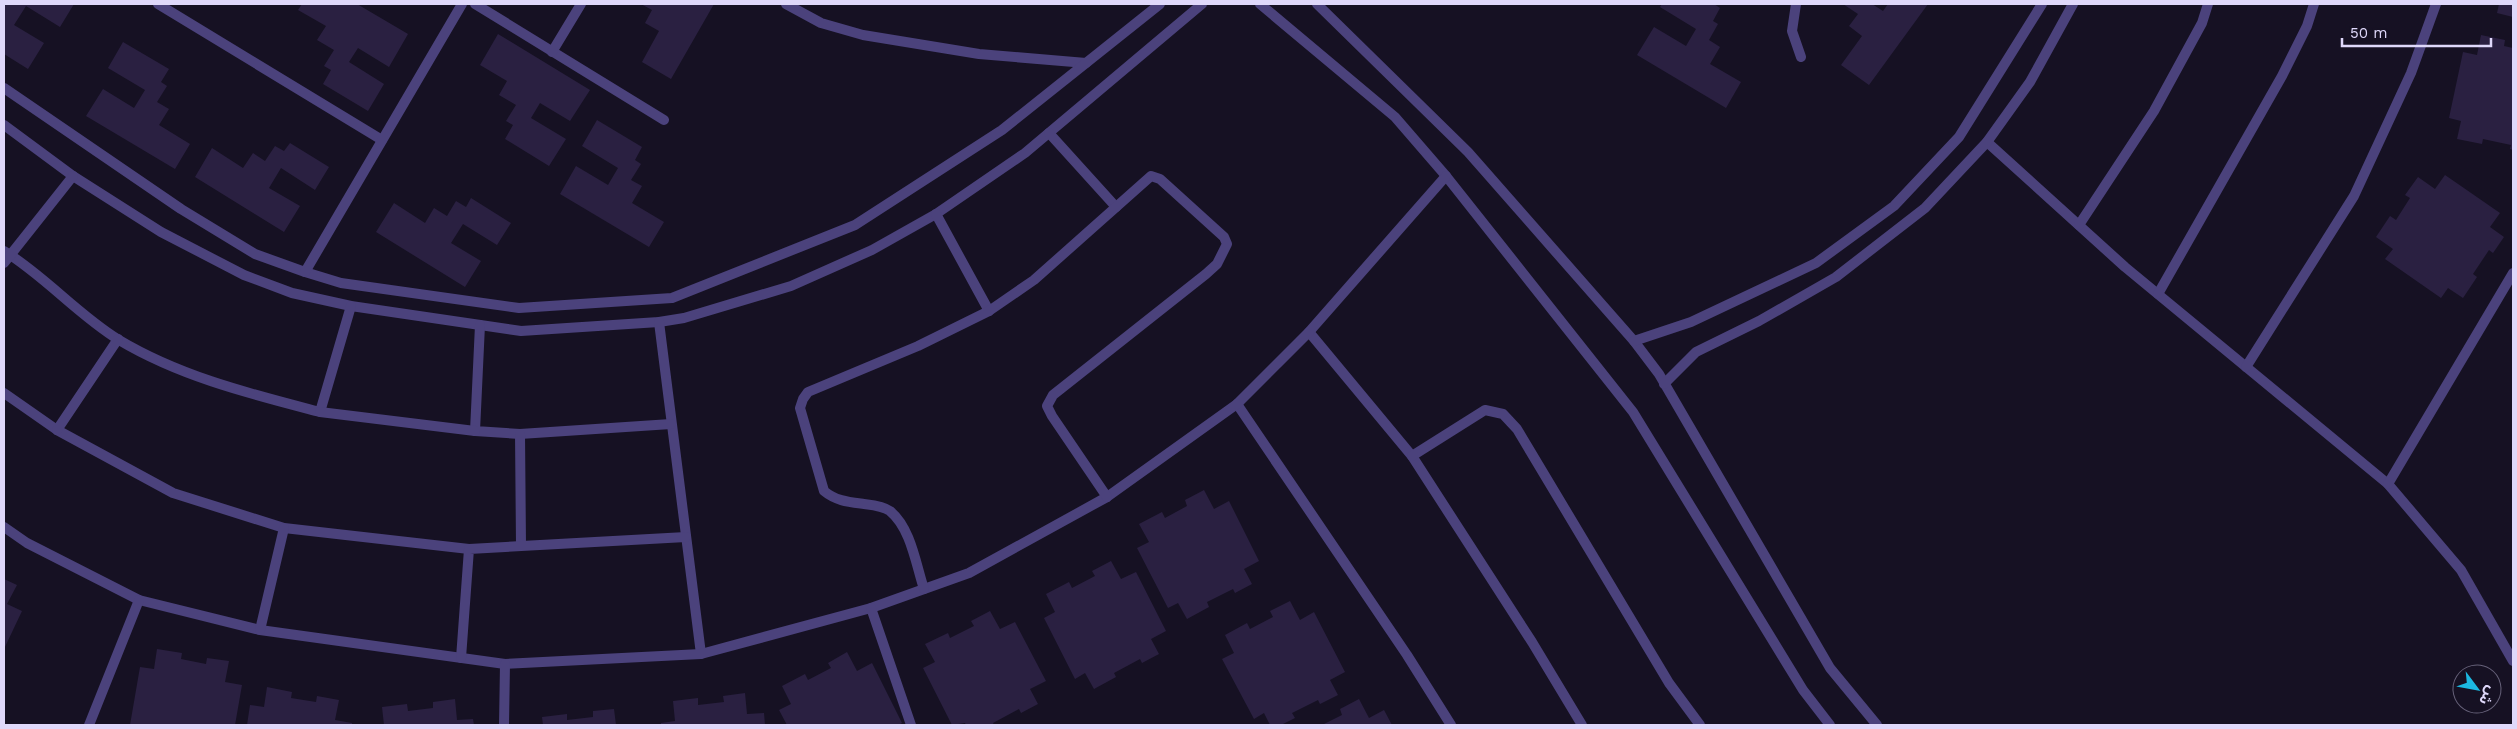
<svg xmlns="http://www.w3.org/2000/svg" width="2517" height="729" font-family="'Work Sans','Noto Sans Arabic',sans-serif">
<rect width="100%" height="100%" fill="#161123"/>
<g fill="#2a2041">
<path d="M4,4H74L60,27L26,6L14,25L44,43L28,69L4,54Z"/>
<path d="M302,4H357L408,34L389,67L358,48L349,62L384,84L368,111L323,84L331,70L324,66L334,50L317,40L326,26L298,10Z"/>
<path d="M641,4H714L671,79L642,62L659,31L645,23L652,10Z"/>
<path d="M1662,4H1714L1720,8L1713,21L1718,24L1709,40L1720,47L1710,64L1741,82L1726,108L1637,55L1654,27L1686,46L1696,29L1660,7Z"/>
<path d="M1843,4H1872L1883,11L1888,4H1928L1869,85L1841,65L1862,36L1849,26L1858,14Z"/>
<path d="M2499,4H2513V17L2497,13Z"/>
<path d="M498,34L590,90L570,121L540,103L531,118L566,139L549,166L505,139L513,125L506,121L516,105L499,95L507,81L480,65Z"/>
<path d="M2481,35L2505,40L2504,46L2513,48V150L2510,149L2511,145L2483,139L2482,144L2457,139L2461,121L2449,118L2463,52L2477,55Z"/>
<path d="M123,42L169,69L161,82L167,86L157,102L169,109L159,125L190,144L175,169L86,116L103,89L134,108L145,90L108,68Z"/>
<path d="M597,120L642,147L635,160L641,164L631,180L642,186L632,203L664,222L649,247L560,194L576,166L608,185L618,168L582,146Z"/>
<path d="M290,143L329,167L315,190L281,168L269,188L300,206L284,232L195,177L212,148L243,168L253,153L265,161L275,146L284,151Z"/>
<path d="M2445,175L2500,213L2490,227L2504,237L2493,253L2489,250L2473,274L2477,277L2463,298L2448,288L2441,298L2385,259L2393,249L2376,237L2390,216L2396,220L2410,198L2405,195L2418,177L2435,189Z"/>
<path d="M471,198L511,223L497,245L463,224L451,243L481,261L465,287L376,232L394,203L425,223L434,208L447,216L456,201L466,207Z"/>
<path d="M1204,490L1214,509L1229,501L1259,561L1244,569L1252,584L1235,593L1233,589L1207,602L1209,607L1187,619L1178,603L1168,608L1137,548L1149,542L1139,524L1162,512L1165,518L1187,506L1185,500Z"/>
<path d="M1111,561L1121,579L1136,572L1166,631L1151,639L1159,654L1142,663L1140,659L1114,673L1116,677L1094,689L1085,673L1075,679L1044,618L1055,612L1046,594L1069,582L1072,588L1095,576L1092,571Z"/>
<path d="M4,579L17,585L7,604L22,611L4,649Z"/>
<path d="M1290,601L1300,620L1314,612L1345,672L1330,680L1338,695L1320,704L1318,700L1292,713L1295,718L1281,725H1270L1264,713L1254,719L1222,659L1234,653L1225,635L1247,623L1250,629L1273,617L1270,611Z"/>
<path d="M990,611L1000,629L1015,622L1046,681L1030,689L1038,704L1021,713L1019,709L993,723L994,725H966L965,723L952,725L923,668L935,662L925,644L948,633L950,638L974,626L971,621Z"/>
<path d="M157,649L182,653L181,659L206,664L207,658L229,661L225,682L242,685L235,725H130L140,667L154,669Z"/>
<path d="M847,652L857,671L872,663L902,723L898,725H787L779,710L791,704L782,686L805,674L808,680L831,668L828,663Z"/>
<path d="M267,687L292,692L291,698L316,702L317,696L339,700L335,720L352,723V725H247L250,705L264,707Z"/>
<path d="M745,693L747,714L764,713L765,725H661V723L675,721L673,701L698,698V705L724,702L723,696Z"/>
<path d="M455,699L457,720L473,719L474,725H384L382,707L407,704L408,711L433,708V702Z"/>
<path d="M1359,699L1369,718L1384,710L1392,725H1322L1342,715L1340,709Z"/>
<path d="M614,709L616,725H543L542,717L567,714V720L593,717V711Z"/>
</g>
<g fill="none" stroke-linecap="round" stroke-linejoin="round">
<g stroke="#4b427c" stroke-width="10">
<path d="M158,4L382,140"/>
<path d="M475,4L664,120"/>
<path d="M786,4L821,23L863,35L979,54L1086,63"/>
<path d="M1260,4L1395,117L1446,176L1633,412L1803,690L1830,725"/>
<path d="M1317,4L1468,152L1634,341L1659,374L1830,668L1877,725"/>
<path d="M1796,4L1792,31L1801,57"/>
<path d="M552,52L581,4"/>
<path d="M4,88L181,209L255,254L305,272L341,283L519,308L672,298L855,225L1002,130L1160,4"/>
<path d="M4,125L73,176L161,232L244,275L292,293L351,306L521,331L659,322L684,318L791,286L872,250L936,214L1025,153L1202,4"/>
<path d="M1049,133L1116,207"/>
<path d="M1987,142L2125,267L2388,484L2461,570L2513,661"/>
<path d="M936,214L989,311"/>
<path d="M2079,225L2154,111L2202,23L2208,4"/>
<path d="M4,251C45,276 78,315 119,340C181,377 251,394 320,412L351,306"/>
<path d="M4,263L73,176"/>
<path d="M305,272L462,4"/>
<path d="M2158,294L2282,76L2307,26L2314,4"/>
<path d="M659,322L701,654"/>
<path d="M480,325L475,431L520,434L671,424"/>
<path d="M1309,332L1412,456L1532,642L1582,725"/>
<path d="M1634,341L1691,322L1816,263L1894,206L1959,137L2042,4"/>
<path d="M2246,367L2354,196L2411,73L2436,4"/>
<path d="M1664,384L1696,352L1759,321L1836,277L1925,208L1987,142L2030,82L2073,4"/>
<path d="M4,393L57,430L173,493L284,528L469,549"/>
<path d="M1237,404L1407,655L1451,725"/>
<path d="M320,412L475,431"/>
<path d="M57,430L118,339"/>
<path d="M520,434L521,545"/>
<path d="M1412,456L1485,410L1503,414L1517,429L1669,683L1700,725"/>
<path d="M2388,484L2513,273"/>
<path d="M4,527L27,543L139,600L260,630L505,664L701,654L871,608L969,573L1107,497L1237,404L1309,332L1446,176"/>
<path d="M924,589C916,565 911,528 890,511C883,506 872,505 864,504C849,502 836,501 824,491L800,408L803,399L808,392L918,346L989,311L1034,280L1151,176L1160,179L1224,237L1227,244L1217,264L1206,274L1053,395L1047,406L1052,416L1107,497"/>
<path d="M871,608L911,725"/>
<path d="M260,630L284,528"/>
<path d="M461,658L469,549L686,537"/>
<path d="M89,725L139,600"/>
<path d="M504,725L505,664"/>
</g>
</g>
<rect width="2517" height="729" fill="none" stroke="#dfd8fa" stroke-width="10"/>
<g transform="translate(2477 689) rotate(122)"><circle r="24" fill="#161123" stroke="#666179"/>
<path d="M0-4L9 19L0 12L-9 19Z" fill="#1cb8e1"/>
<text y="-8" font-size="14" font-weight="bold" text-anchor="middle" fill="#dfd8fa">ش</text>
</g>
<path d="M2342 38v8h149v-8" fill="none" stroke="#dfd8fa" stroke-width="2.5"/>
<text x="2350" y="38" font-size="15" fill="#dfd8fa" stroke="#161123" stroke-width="4" paint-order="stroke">50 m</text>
</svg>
